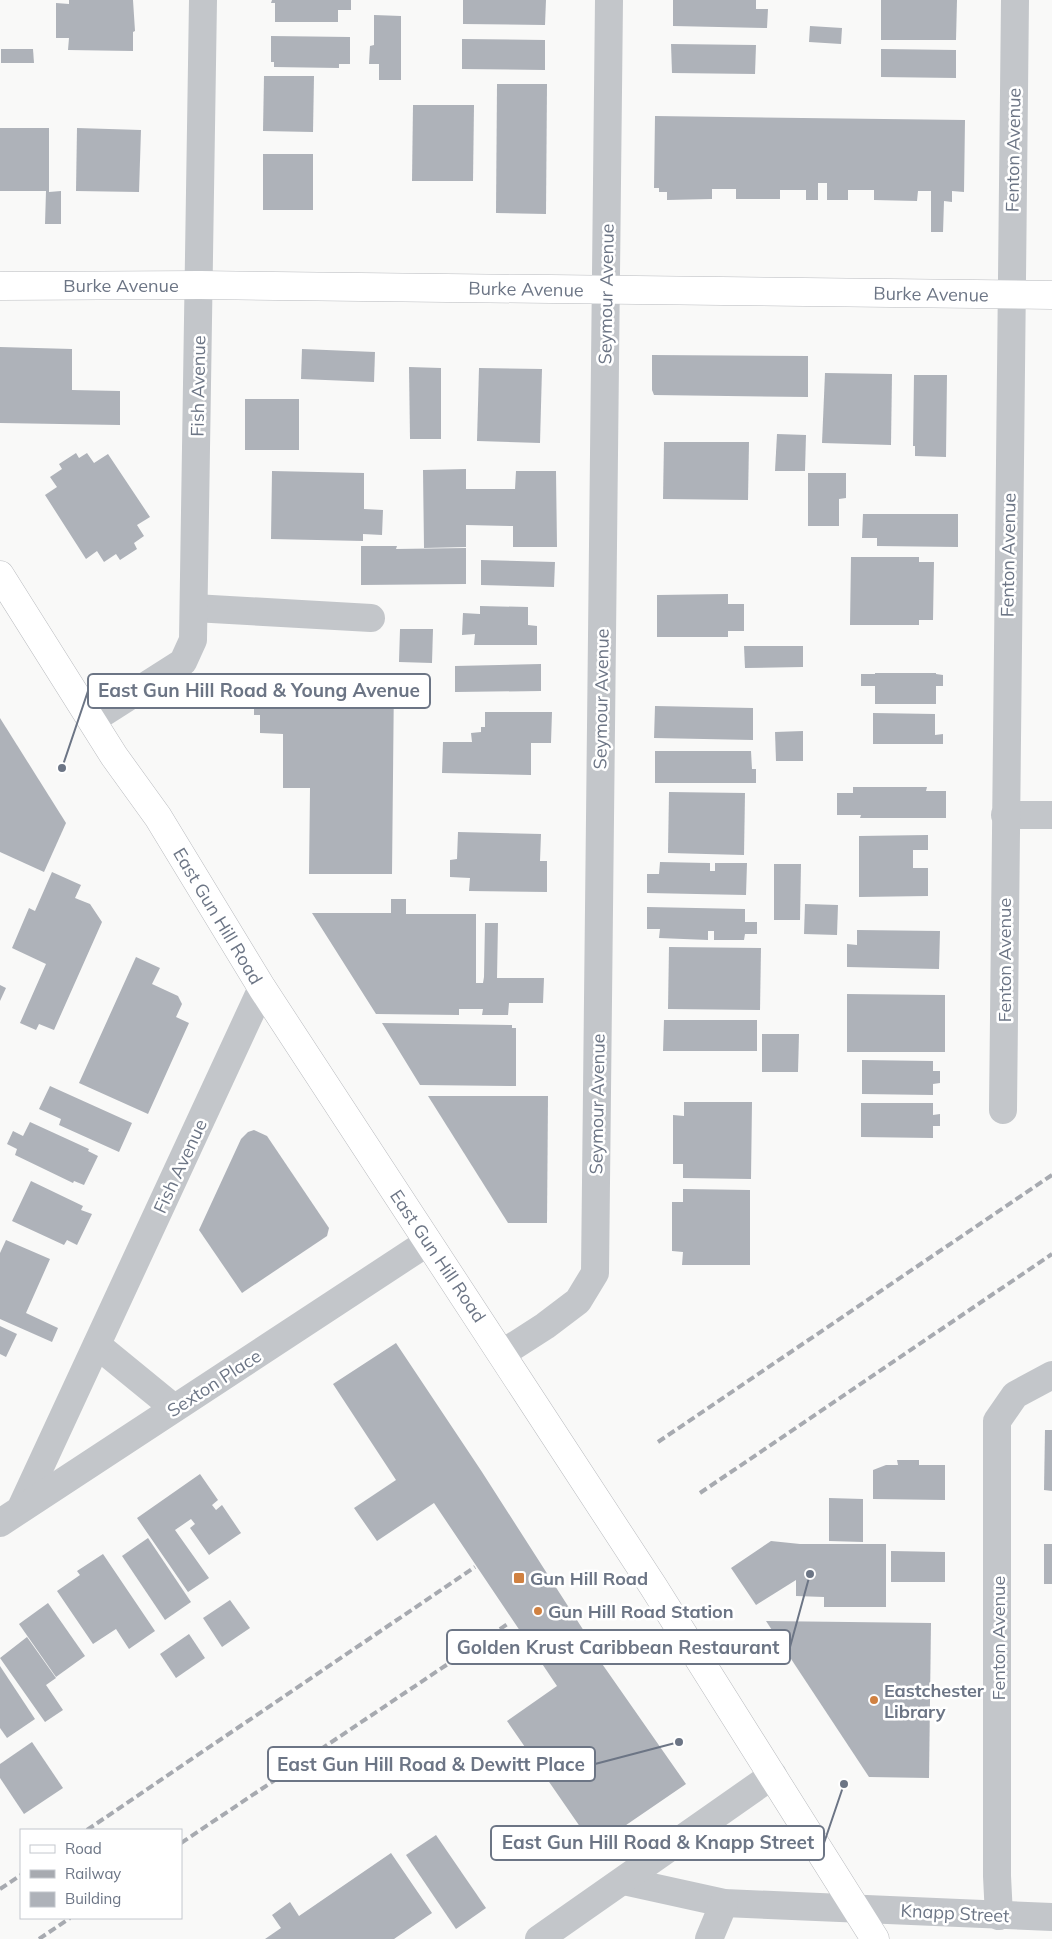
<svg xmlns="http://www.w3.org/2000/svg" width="1052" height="1939" font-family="Mulish,sans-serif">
<rect width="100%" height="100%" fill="#f9f9f8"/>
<g fill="#aeb2b9">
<path d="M69,0H133L135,31L133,32V51L68,50L69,38H56V3L69,4Z"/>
<path d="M272,0H351V10H338V22H275V3H271Z"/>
<path d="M463,0H546L545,25L463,24Z"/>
<path d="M673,0H756V9H768L767,28L673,26Z"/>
<path d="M881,0H957L956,40H881Z"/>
<path d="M374,15L401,16V80H379V64H369L370,46L374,45Z"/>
<path d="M810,26L842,28L841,44L809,42Z"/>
<path d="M271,36L350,37V64H339V68L274,67V62H271Z"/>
<path d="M462,39L545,40V70L462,69Z"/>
<path d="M671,44L756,45L755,74L672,73Z"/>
<path d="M1,49H33L34,63H1Z"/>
<path d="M881,49L956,50V78L881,77Z"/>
<path d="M264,76H314L313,132L263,131Z"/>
<path d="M497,84H547L546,214L496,213Z"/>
<path d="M413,105H474L473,181H412Z"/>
<path d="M655,116L965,120L964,192L952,191V202L944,201L943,232H931V191H918L917,201L874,200V190H848V200H827V183H818V200H806V190H780V199H736V189H712V199L667,200V192H659V188H654Z"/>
<path d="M0,128H49V192L61,191V224H45L46,191H0Z"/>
<path d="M77,128L141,130L139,192L76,191Z"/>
<rect x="263" y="154" width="50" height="56"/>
<path d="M0,347L72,349V390L120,391V425L0,423Z"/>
<path d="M302,349L375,352L374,382L301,379Z"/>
<path d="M652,355L808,356V397L654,395L652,390Z"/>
<path d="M409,367L441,368V439H410Z"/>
<path d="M479,368L542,369L540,443L477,441Z"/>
<path d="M825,373L892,374L891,445L822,443Z"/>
<path d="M914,375H947L946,457L915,456V446H913Z"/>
<rect x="245" y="399" width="54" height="51"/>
<path d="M777,434L806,435L805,471H775Z"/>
<path d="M664,442H749L748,500L663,499Z"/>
<path d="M76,453L79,458L87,453L94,463L108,454L150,517L137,525L144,536L134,543L137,549L120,560L116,554L104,562L97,551L86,559L45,495L57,487L50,477L62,469L59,464Z"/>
<path d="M466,469V489H515L516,471H556L557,547H513V526L466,525V547L424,548L423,470Z"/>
<path d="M272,471L364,473V509L383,510L382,535L363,534V541L271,539Z"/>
<path d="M808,473H846V498L839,499V526H808Z"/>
<path d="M863,514H958V547L877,546V538H862Z"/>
<path d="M361,546H397L396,549L466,548V584L361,585Z"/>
<path d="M851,557H919V562H934L933,620H919V625H850Z"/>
<path d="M481,560L555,562L554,587L481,585Z"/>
<path d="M728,594V604H744V631H728V637H657V595Z"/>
<path d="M480,606L528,607V625L537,626V645H474L475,634L462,635L463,613L480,614Z"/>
<path d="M400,629H433L432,663L399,662Z"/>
<path d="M744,646H803V667L745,668Z"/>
<path d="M541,664V691L455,692V666Z"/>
<path d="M875,673H936V674L943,675V686H936V704H875V686H861V674H875Z"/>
<path d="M261,677L394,678L392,874H309L310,788H283V734L260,733V715H254V695L261,696Z"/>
<path d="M655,706L753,708V740L654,738Z"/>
<path d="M485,712H552L551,743H531V775L442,773L443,742H472L471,733L481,732V727H485Z"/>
<path d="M873,713L935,714V735L943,734V744H873Z"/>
<path d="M0,718L66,823L44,872L0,852Z"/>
<path d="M803,731V761H776L775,732Z"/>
<path d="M655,751H751L752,769H756V783H655Z"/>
<path d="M853,787H927L926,791H946V818H860L861,815H837V793H853Z"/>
<path d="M669,792L745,793L744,855L668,853Z"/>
<path d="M458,832L541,834L540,861H547V892L469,891L470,878L450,877V860L457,859Z"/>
<path d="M928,835V850H913V868H928V896L859,897V836Z"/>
<path d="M660,862L710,863V871H715V863H747L746,895L647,893V874H659Z"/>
<path d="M774,864H801L800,920H774Z"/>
<path d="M52,872L81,885L75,898L90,904L102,922L54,1030L39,1024L36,1030L20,1023L46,964L12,948L29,908L35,911Z"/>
<path d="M391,899H406V914H476V983H483L484,977L485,923H498L497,978H544L543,1003H509L508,1015H482L483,1009H459V1015L376,1014L312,913H391Z"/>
<path d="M805,904L838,905L837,935L804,934Z"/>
<path d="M647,907L745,909V922H757V934H745L744,940H714V931H708V940L659,938L660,929H647Z"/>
<path d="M857,930L940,931L939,969L847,967V944L857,945Z"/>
<path d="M669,947L761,948L760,1010L668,1009Z"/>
<path d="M136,957L160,968L152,984L178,996L182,1004L176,1017L189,1023L148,1114L79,1083Z"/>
<path d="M0,985L6,988L0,1001Z"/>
<path d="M847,994L945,995V1052H847Z"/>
<path d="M664,1020H757V1051H663Z"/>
<path d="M382,1023L512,1025V1028H516V1086L420,1085Z"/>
<path d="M762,1034H799L798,1072H762Z"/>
<path d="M862,1060L933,1061V1071H940V1083L933,1084V1095L862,1094Z"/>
<path d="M50,1086L132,1123L119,1152L59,1125L61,1119L39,1109Z"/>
<path d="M428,1096H548L547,1223H508Z"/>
<path d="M684,1102H752L751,1179L683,1178V1164H673V1115L684,1116Z"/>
<path d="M861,1103H933V1115L940,1114V1126H933V1138L861,1137Z"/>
<path d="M30,1122L89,1149L88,1151L98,1156L84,1185L74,1181L73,1183L15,1155L17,1149L7,1144L13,1131L23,1136Z"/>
<path d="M254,1130L267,1136L329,1228L327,1236L242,1293L199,1230L241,1139L248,1132Z"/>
<path d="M31,1181L83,1206L81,1210L92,1214L77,1245L67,1240L64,1245L12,1221Z"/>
<path d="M683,1189L750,1190V1265H682L683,1252L672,1251V1202H683Z"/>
<path d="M6,1240L50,1259L26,1313L58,1328L52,1342L0,1319V1253Z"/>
<path d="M0,1326L17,1334L6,1357L0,1354Z"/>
<path d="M396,1343L482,1472L600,1656L598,1658L686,1784L594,1847L507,1721L557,1686L434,1503L377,1541L354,1508L396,1480L333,1384Z"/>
<path d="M1045,1430H1052V1491L1044,1490Z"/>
<path d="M897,1460H919V1465H945V1500L873,1499V1470L886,1465H898Z"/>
<path d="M200,1474L218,1500L212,1505L216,1510L222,1505L241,1533L209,1555L190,1528L195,1524L191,1519L175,1530L209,1578L188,1592L137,1518Z"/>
<path d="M829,1498L863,1499V1542L829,1541Z"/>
<path d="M148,1538L191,1602L165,1620L122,1556Z"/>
<path d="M771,1541L800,1544H886V1607H824V1597L796,1596V1580L756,1605L731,1568Z"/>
<rect x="1044" y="1544" width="8" height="40"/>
<path d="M891,1551L945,1552V1582H891Z"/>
<path d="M103,1554L155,1631L129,1649L116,1629L93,1644L57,1591L80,1575L77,1571Z"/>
<path d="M230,1600L250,1628L222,1647L203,1618Z"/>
<path d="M48,1603L85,1656L56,1677L19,1624Z"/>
<path d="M766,1621L931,1623L929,1778L869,1777Z"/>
<path d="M189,1634L205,1658L176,1678L160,1654Z"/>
<path d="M27,1637L56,1678L46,1685L63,1710L45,1722L0,1658Z"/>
<path d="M0,1666L35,1719L7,1738L0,1728Z"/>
<path d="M32,1742L63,1788L24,1814L0,1778V1764Z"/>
<path d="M436,1835L486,1908L456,1929L406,1855Z"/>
<path d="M391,1853L432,1913L394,1939H265L281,1928L272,1915L290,1902L299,1916Z"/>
</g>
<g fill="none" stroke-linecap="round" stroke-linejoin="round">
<g stroke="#b9bbbf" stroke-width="29">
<g id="major">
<path d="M0,286L200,285L1052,295"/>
<path d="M0,575L114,756L158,817L262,988L653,1586L875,1939"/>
</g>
</g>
<g stroke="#c3c6ca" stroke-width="28">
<path d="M194,608L371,618"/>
<path d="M92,720L183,662L193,640L203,0"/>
<path d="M1005,815H1052"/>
<path d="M1003,1110L1015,0"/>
<path d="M97,1345L174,1408"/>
<path d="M503,1353L545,1326L578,1301L595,1273L609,0"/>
<path d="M21,1508L262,988"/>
<path d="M0,1523L428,1242"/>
<path d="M624,1881L724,1903L1052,1917"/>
<path d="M999,1916L997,1876V1421L1015,1395L1052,1375"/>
<path d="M539,1939L773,1775"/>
<path d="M709,1939L724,1903"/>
</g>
<use href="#major" stroke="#fff" stroke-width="28"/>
<g stroke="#a7aab0" stroke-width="4" stroke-dasharray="8 4" stroke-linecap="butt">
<path d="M658,1442L1052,1175"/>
<path d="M700,1493L1052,1254"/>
<path d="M87,1830L475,1567"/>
<path d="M181,1843L509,1623"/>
<path d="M0,1889L21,1875"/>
<path d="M39,1939L70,1918"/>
</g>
</g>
<g fill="#d08141" stroke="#fff" stroke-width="2">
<rect x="513" y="1572" width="12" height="12" rx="2.5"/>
<circle cx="538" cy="1611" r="5"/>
<circle cx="874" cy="1700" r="5"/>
</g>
<g text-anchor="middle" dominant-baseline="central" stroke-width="5" stroke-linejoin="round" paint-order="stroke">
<g font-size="18" fill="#6c7585" stroke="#fff">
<text transform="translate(1013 150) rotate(-89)">Fenton Avenue</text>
<text x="121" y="285">Burke Avenue</text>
<text transform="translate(526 289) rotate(1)">Burke Avenue</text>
<text transform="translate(606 294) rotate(-89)">Seymour Avenue</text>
<text transform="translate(931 294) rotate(1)">Burke Avenue</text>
<text transform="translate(198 386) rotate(-89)">Fish Avenue</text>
<text transform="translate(1008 555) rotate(-89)">Fenton Avenue</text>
<text transform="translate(601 699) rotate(-89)">Seymour Avenue</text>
<text transform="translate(218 916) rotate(59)">East Gun Hill Road</text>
<text transform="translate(1004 960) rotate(-90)">Fenton Avenue</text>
<text transform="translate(597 1104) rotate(-89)">Seymour Avenue</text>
<text transform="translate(180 1166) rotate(-65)">Fish Avenue</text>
<text transform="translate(438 1256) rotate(56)">East Gun Hill Road</text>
<text transform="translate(214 1383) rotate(-33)">Sexton Place</text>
<text transform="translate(998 1638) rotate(-90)">Fenton Avenue</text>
<text transform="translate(955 1913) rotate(3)">Knapp Street</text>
</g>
<g font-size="18" font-weight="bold" fill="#6c7585" stroke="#fff" text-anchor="start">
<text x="530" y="1578">Gun Hill Road</text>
<text x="548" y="1611">Gun Hill Road Station</text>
<text x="884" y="1690">Eastchester<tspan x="884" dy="21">Library</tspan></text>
</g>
</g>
<path fill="none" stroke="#6c7585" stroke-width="2" d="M62 768L88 691M810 1574L790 1647M679 1742L595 1764M844 1784L824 1843"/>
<g fill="#6c7585" stroke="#fff" stroke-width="2">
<circle cx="62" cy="768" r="5"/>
<circle cx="810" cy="1574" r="5"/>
<circle cx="679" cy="1742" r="5"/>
<circle cx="844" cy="1784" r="5"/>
</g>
<g fill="#fff" stroke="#6c7585" stroke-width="2">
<rect x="88" y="674" width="342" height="34" rx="5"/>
<rect x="447" y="1630" width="343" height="34" rx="5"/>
<rect x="268" y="1747" width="327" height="34" rx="5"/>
<rect x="491" y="1826" width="333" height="34" rx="5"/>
</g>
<g font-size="19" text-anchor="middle" font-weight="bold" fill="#6c7585">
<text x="259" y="697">East Gun Hill Road &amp; Young Avenue</text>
<text x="618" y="1654">Golden Krust Caribbean Restaurant</text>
<text x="431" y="1771">East Gun Hill Road &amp; Dewitt Place</text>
<text x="658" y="1849">East Gun Hill Road &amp; Knapp Street</text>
</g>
<rect x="20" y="1829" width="162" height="90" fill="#ffffff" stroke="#c4c8ce"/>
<rect x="30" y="1845" width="25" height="8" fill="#ffffff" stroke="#c4c8ce"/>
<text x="65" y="1854" font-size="15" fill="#6c7585">Road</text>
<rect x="30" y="1870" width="25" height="8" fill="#a7aab0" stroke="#c4c8ce"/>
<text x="65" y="1879" font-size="15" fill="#6c7585">Railway</text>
<rect x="30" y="1892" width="25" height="15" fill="#aeb2b9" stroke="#c4c8ce"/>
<text x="65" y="1904" font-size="15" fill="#6c7585">Building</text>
</svg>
